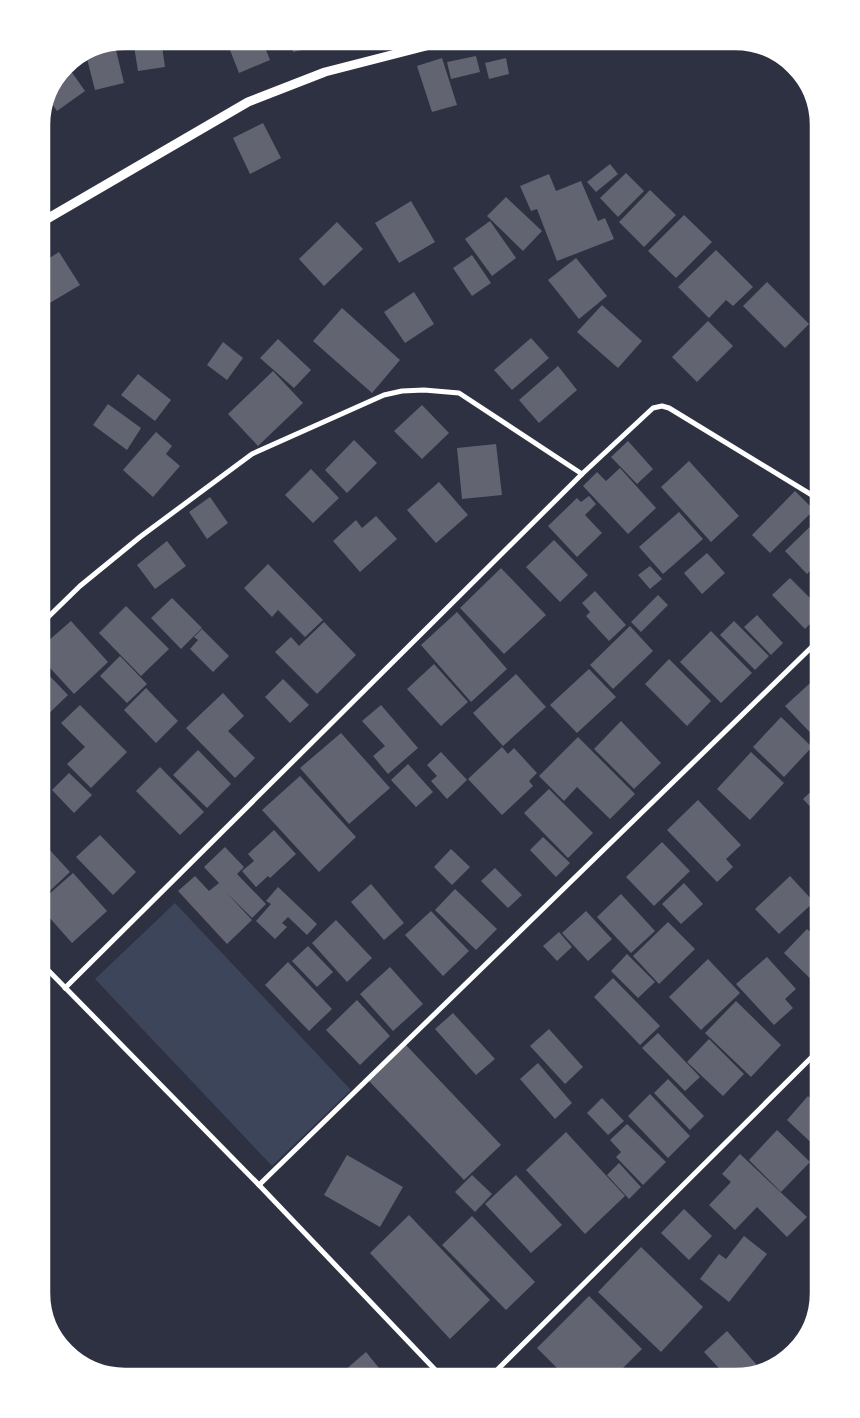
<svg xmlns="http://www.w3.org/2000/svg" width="860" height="1418" font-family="Bitter,serif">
<rect width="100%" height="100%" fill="#2d3142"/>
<path fill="#3c4559" d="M175,903L351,1090L272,1166L95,979Z"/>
<g fill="#626471">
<path d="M291,44H314L315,47L293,52Z"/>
<path d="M228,45H264L270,60L239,73Z"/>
<path d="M93,46H115L124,83L95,90L85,51Z"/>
<path d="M134,46H162L165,67L138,71Z"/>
<path d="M476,56L480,72L451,79L447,62Z"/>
<path d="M442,58L457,105L432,112L417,66Z"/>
<path d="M506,58L509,74L489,79L485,63Z"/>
<path d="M66,64L85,91L57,111L49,99Z"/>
<path d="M263,123L281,158L250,174L233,138Z"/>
<path d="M610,164L618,174L596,192L587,182Z"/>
<path d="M626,173L644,191L618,217L600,198Z"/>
<path d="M549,174L556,191L581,181L598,221L605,218L614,239L557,261L537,209L531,211L520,186Z"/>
<path d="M650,190L676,215L644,247L619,222Z"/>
<path d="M506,197L542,231L523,251L487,216Z"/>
<path d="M411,201L435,242L399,263L375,223Z"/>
<path d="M684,215L712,242L676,278L648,251Z"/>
<path d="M490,221L516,258L492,276L465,239Z"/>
<path d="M337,222L363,249L324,286L299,259Z"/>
<path d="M716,250L753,287L733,306L726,300L709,318L678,287Z"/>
<path d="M59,252L80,285L48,304L40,291V264Z"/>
<path d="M472,255L491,283L472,296L453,268Z"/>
<path d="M576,258L607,296L579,319L548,280Z"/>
<path d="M767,282L809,324L785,348L743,306Z"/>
<path d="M414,292L434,324L405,343L384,312Z"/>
<path d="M602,305L642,341L618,368L577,332Z"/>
<path d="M342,308L400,360L372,393L313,341Z"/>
<path d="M708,321L733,346L697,382L672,357Z"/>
<path d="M531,338L549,358L512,390L494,370Z"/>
<path d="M278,339L311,370L294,388L260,358Z"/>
<path d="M223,342L243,358L227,380L207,365Z"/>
<path d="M558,366L577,390L539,423L519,400Z"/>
<path d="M273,371L303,403L258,446L228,414Z"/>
<path d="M138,374L171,400L155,421L121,395Z"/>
<path d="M108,404L141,428L127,450L93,425Z"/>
<path d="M422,405L449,433L422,459L394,431Z"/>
<path d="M156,432L172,446L166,454L180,466L153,497L123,470Z"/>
<path d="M354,440L377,463L347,493L325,470Z"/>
<path d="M628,441L653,469L637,484L611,457Z"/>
<path d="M496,444L502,495L462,499L457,448Z"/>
<path d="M689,461L739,516L711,542L661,487Z"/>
<path d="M620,468L656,508L628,534L583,486L597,472L606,481Z"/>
<path d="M311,469L339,498L313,523L285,495Z"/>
<path d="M439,482L468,515L436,543L407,510Z"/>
<path d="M795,491L814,510L770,553L752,535Z"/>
<path d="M589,496L596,504L585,515L602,533L577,557L548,526L577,498L581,502Z"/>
<path d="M210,497L228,523L207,539L189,512Z"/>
<path d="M679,512L703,539L663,574L639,547Z"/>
<path d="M376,516L397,539L360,572L333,541L356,520L362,528Z"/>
<path d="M820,517V561L807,574L785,551Z"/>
<path d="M554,540L588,575L560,602L526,567Z"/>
<path d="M167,541L186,566L155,589L137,565Z"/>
<path d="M707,553L725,573L702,594L684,573Z"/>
<path d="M268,564L323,620L305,637L278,610L272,617L244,588Z"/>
<path d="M650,566L662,579L650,589L638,575Z"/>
<path d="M501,568L546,615L504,654L460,608Z"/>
<path d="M790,578L820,608V614L805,629L772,595Z"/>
<path d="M595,591L626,625L609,641L586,616L590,612L582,603Z"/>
<path d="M658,595L668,605L641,632L631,622Z"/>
<path d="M172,598L202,628L181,649L151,618Z"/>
<path d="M126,606L169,649L141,676L99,633Z"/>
<path d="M457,612L507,669L471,702L421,645Z"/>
<path d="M757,615L783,643L771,655L744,627Z"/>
<path d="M71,621L108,662L74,694L40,657V648Z"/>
<path d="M734,621L769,656L755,670L720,635Z"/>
<path d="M324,622L356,655L317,694L275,652L291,637L299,646Z"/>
<path d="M630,626L653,651L613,689L590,665Z"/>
<path d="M202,629L229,656L213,672L190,649L198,640L194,637Z"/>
<path d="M711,631L752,673L721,703L680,662Z"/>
<path d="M120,656L147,684L127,703L100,676Z"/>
<path d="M669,659L711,701L687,726L645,684Z"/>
<path d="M434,664L468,702L441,726L407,689Z"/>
<path d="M40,666L68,695L40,722Z"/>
<path d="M589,669L616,697L577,733L550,705Z"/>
<path d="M516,674L546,707L503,746L473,713Z"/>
<path d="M820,674V743L785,706Z"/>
<path d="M283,679L309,705L290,723L265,697Z"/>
<path d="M146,688L178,721L156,743L124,710Z"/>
<path d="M223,693L244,716L228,731L255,758L235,778L186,728Z"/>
<path d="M80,705L127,752L91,788L67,764L85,747L61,723Z"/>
<path d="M381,705L418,748L388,774L373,756L385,746L362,721Z"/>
<path d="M781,717L812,747L784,777L753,747Z"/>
<path d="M621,721L661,763L634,789L594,749Z"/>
<path d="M341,733L390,788L349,824L300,768Z"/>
<path d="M578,737L635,794L610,819L577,787L564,801L539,776Z"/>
<path d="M502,747L508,754L514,748L537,773L529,781L533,786L502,815L468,779Z"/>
<path d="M198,750L231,784L207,808L173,775Z"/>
<path d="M441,752L467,780L447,799L431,781L437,776L427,765Z"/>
<path d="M751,752L784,783L750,820L717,789Z"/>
<path d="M408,764L433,792L416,807L391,780Z"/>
<path d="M160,767L204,812L180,835L136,791Z"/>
<path d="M69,773L92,795L74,813L52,790Z"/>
<path d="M300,776L356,837L319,872L262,810Z"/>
<path d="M820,783V817L803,799Z"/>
<path d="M549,789L593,833L568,858L524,813Z"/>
<path d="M698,800L741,845L726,859L733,867L717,882L667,830Z"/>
<path d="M274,830L296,854L270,878L268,876L256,887L242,871L254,861L248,854Z"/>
<path d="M40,834L47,841L40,848Z"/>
<path d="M100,835L136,872L113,895L76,857Z"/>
<path d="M543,837L570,863L556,877L530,850Z"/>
<path d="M662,842L690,871L654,906L626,877Z"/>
<path d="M47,847L70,872L40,900V853Z"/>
<path d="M225,847L244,867L237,874L266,904L252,918L226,892L252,920L227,944L178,891L195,876L209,891L219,883L204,867Z"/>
<path d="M451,849L470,867L452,885L434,867Z"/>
<path d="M495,868L522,895L508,908L481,881Z"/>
<path d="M73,873L107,911L72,943L40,907V902Z"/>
<path d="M790,876L814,902L779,934L755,909Z"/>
<path d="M684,883L703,904L681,924L662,904Z"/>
<path d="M371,884L404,923L384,940L351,902Z"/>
<path d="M278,887L317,924L307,935L288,917L282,923L287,927L275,939L256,921L271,904L266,901Z"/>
<path d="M455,889L497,929L476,950L435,910Z"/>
<path d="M621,894L655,931L631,953L597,917Z"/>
<path d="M431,911L469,951L443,976L405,935Z"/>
<path d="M586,911L612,939L588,961L562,933Z"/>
<path d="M336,920L372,958L347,982L312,943Z"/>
<path d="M668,922L695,949L659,984L633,956Z"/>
<path d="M807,929L814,935L820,929V988L784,953Z"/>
<path d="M559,932L572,947L557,961L543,946Z"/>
<path d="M308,946L333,972L317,987L292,961Z"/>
<path d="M627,954L655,982L638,998L611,971Z"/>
<path d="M767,957L796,989L785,999L793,1008L774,1025L736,984Z"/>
<path d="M708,959L740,993L701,1030L669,997Z"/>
<path d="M288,962L332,1009L309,1031L265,985Z"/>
<path d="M390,967L423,1004L393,1031L360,994Z"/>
<path d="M613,978L660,1026L640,1045L594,997Z"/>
<path d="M357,1000L390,1036L360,1065L326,1030Z"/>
<path d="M736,1001L781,1045L751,1077L705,1033Z"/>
<path d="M453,1013L495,1059L476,1075L435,1029Z"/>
<path d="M549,1029L583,1067L565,1084L530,1046Z"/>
<path d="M658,1033L700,1077L685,1091L642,1048Z"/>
<path d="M709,1039L744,1074L723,1096L687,1062Z"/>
<path d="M406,1045L501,1145L464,1180L369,1081Z"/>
<path d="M538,1063L572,1103L555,1119L520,1079Z"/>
<path d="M668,1079L704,1116L690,1130L654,1093Z"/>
<path d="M650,1094L690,1136L668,1158L628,1116Z"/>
<path d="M808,1096L820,1107V1151L787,1120Z"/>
<path d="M602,1098L624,1121L608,1135L587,1113Z"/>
<path d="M627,1124L666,1162L643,1185L616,1157L621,1152L610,1140Z"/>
<path d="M777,1130L810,1162L781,1192L749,1160Z"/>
<path d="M566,1132L625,1196L585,1234L526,1170Z"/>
<path d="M740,1154L807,1217L787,1237L757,1207L735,1230L709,1205L731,1182L722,1174Z"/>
<path d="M347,1155L403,1187L380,1227L324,1195Z"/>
<path d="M619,1163L641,1187L629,1199L607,1175Z"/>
<path d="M472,1175L492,1194L475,1212L455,1192Z"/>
<path d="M516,1175L562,1225L531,1253L485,1204Z"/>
<path d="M684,1209L712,1236L689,1260L661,1233Z"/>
<path d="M409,1215L490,1300L450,1339L370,1253Z"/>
<path d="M472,1216L535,1282L506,1310L442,1245Z"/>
<path d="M744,1236L767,1254L729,1302L700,1279L719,1254L726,1259Z"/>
<path d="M641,1247L703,1307L661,1352L598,1292Z"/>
<path d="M589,1296L642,1349L613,1378H567L537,1348Z"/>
<path d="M727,1331L763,1372L728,1378L704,1352Z"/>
<path d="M366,1352L387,1378H336Z"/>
</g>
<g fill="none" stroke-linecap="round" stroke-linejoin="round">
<g stroke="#fff" stroke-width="5">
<path d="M40,625L80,586L140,537L252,454L384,395L402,391L424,390L459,393L582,474"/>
<path d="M40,962L259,1185L443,1378"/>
<path d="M65,988L582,474L653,408L662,406L669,408L820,500"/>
<path d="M259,1185L820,639"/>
<path d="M489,1378L820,1049"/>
</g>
<path stroke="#fff" stroke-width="9" d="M40,223L248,102L325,72L438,43"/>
</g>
<path d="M0 0H860V1418H0ZM125 49H735A76 76 0 0 1 811 125V1293A76 76 0 0 1 735 1369H125A76 76 0 0 1 49 1293V125A76 76 0 0 1 125 49Z" fill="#fff" fill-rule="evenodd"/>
<path fill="none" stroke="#fff" stroke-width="2.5" d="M125 49H735A76 76 0 0 1 811 125V1293A76 76 0 0 1 735 1369H125A76 76 0 0 1 49 1293V125A76 76 0 0 1 125 49Z"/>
</svg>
